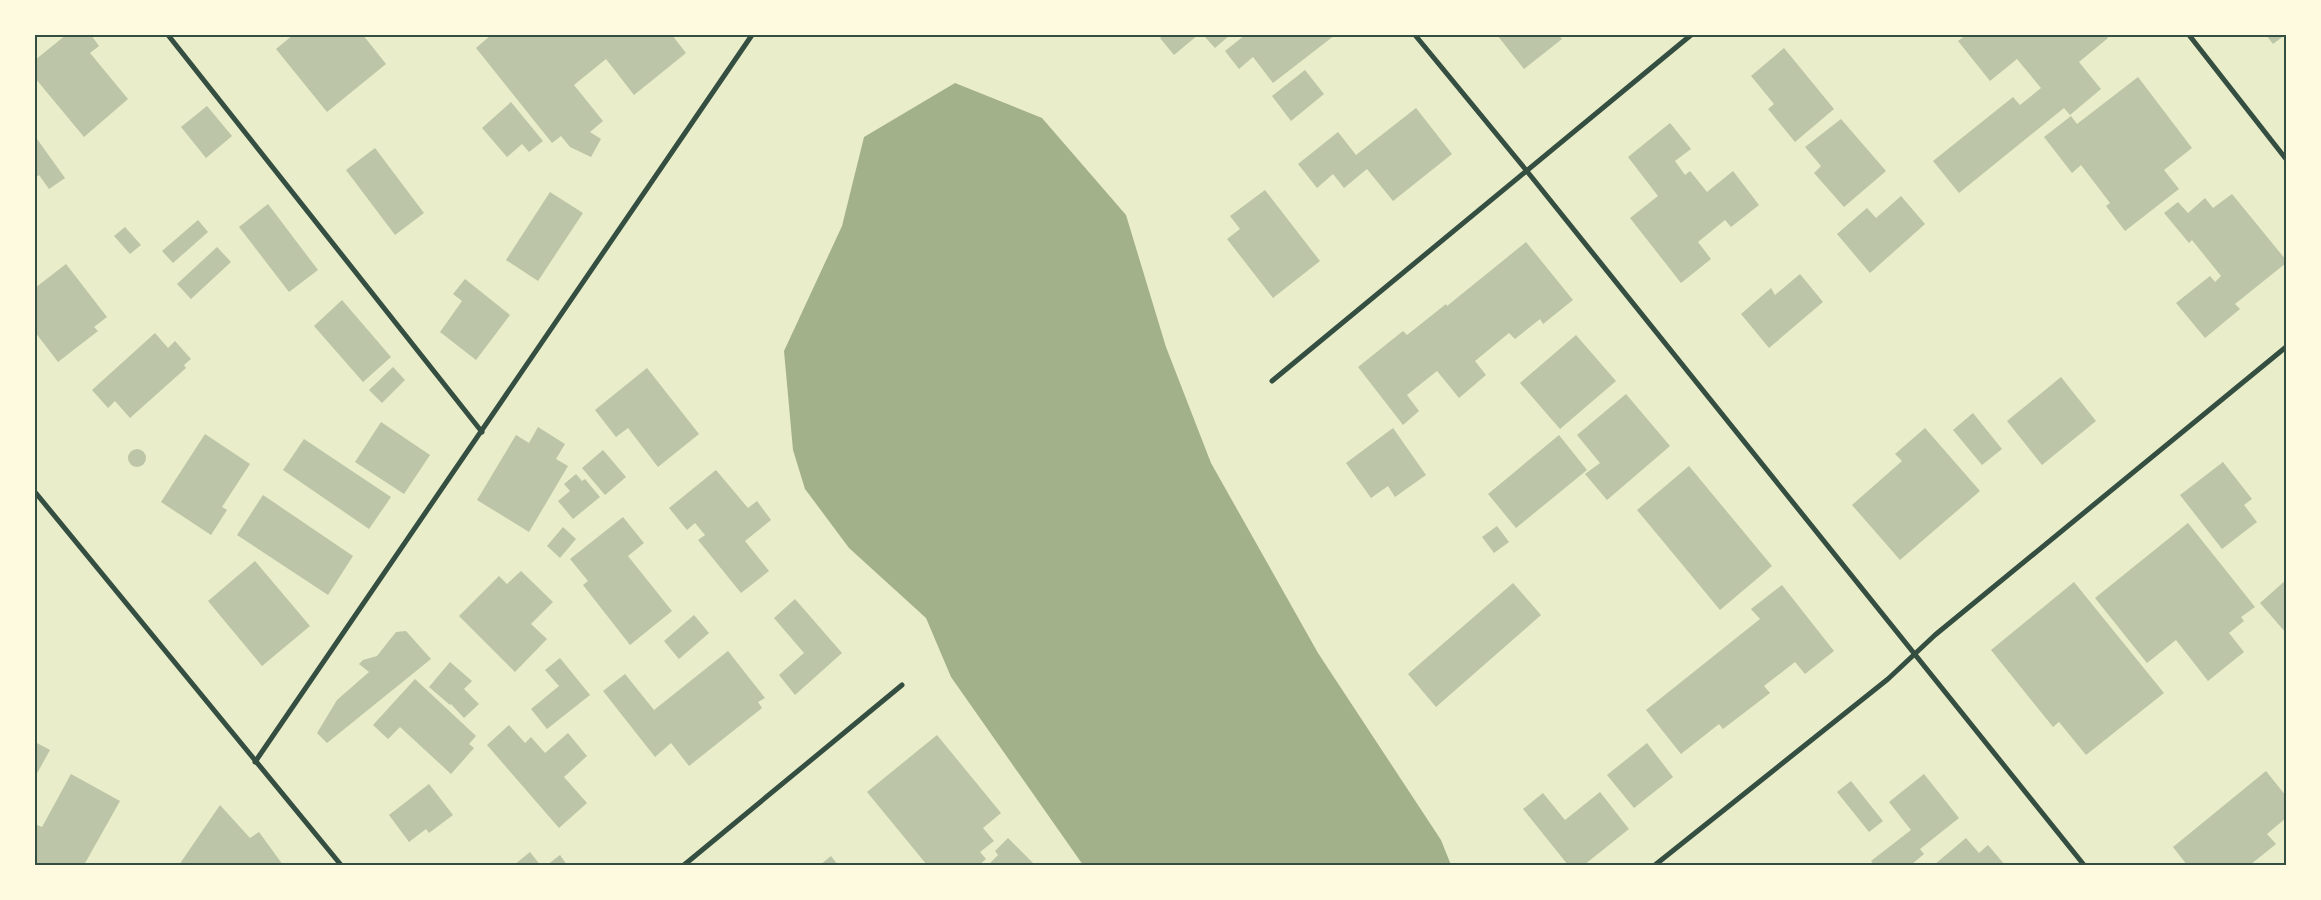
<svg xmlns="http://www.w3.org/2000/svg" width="2321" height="900" font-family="'Titillium Web',sans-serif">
<rect width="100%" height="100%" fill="#e9edc9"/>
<path fill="#a3b18a" d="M955,83L1042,118L1126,215L1166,347L1211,463L1318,653L1441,840L1451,865H1083L951,677L926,618L849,548L805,489L793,450L784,351L842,226L864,137Z"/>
<g fill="#bcc5a7">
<path d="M66,35H91L99,46L90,53L128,99L84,137L35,78V60Z"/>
<path d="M293,35H363L386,64L327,112L276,49Z"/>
<path d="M491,35H672L686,53L634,95L606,59L574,85L603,121L590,132L601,139L591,157L570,147L561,136L552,143L476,48Z"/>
<path d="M1164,35H1198L1174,55L1160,38Z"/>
<path d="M1208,35H1230L1215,48L1205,37Z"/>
<path d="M1245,35H1335L1273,83L1253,57L1239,69L1225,51Z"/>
<path d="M1497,35H1558L1562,39L1524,69Z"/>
<path d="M1966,35H2105L2108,38L2079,62L2101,89L2070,115L2064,108L1959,193L1933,161L2013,97L2020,105L2041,88L2017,59L1990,81L1958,41Z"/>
<path d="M2266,35H2285L2273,44Z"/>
<path d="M1784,48L1834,109L1795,142L1768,109L1774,104L1751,76Z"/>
<path d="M1305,70L1324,94L1291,121L1272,96Z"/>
<path d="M2138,77L2192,148L2164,170L2179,189L2125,231L2106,206L2110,203L2081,165L2072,173L2044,137L2071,116L2077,124Z"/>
<path d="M511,102L543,141L529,152L522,144L507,157L482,128Z"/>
<path d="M207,106L232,136L206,158L181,127Z"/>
<path d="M1416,108L1452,154L1393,201L1367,169L1344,188L1333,174L1317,188L1298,164L1338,132L1356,155Z"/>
<path d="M1841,119L1886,171L1844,207L1814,173L1821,166L1805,147Z"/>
<path d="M1670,123L1691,149L1675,161L1685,175L1690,171L1707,192L1733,171L1759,205L1731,227L1725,220L1698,242L1711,259L1681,283L1630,218L1658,196L1628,157Z"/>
<path d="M37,139L65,178L49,189L39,175L35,178Z"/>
<path d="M375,148L424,213L395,235L346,170Z"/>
<path d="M1265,190L1320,261L1273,298L1227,239L1240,229L1230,216Z"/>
<path d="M550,192L583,213L538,281L506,260Z"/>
<path d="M2232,194L2286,260V263L2235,304L2240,309L2205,338L2176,303L2210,276L2215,282L2221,276L2192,240L2189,243L2164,213L2178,202L2188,213L2205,198L2213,208Z"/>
<path d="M1901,196L1925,224L1870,273L1837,234L1867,208L1876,218Z"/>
<path d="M268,204L318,270L289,292L239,227Z"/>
<path d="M198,220L208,232L173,263L162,251Z"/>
<path d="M125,227L141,245L130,254L114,236Z"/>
<path d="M1526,242L1573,300L1543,324L1540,319L1515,339L1509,333L1475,361L1486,375L1459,398L1437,371L1407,395L1419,411L1403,425L1358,367L1403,331L1407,335L1446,304L1447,306Z"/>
<path d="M217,247L231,262L191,299L177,284Z"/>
<path d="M66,264L107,317L94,327L98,331L58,362L35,332V288Z"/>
<path d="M1800,274L1823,302L1769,348L1741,314L1771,288L1775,295Z"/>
<path d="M465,279L510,315L476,360L440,332L462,301L453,294Z"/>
<path d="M342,300L391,357L363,382L314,326Z"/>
<path d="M155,333L168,348L175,341L191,359L184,365L186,368L130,418L115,401L108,408L92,390Z"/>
<path d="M1576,335L1616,381L1560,429L1520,383Z"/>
<path d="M393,367L405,380L382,403L369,390Z"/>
<path d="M647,368L699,434L658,467L628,428L616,437L595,410Z"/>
<path d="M2061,377L2096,421L2042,465L2007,421Z"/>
<path d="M1626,394L1670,446L1607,500L1585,474L1600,463L1577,435Z"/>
<path d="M1973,413L2002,449L1982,465L1953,430Z"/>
<path d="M381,422L430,455L404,494L355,462Z"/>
<path d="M538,427L565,444L556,459L568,466L529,532L477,500L516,435L529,443Z"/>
<path d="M1393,428L1426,475L1395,497L1388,486L1371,498L1346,463Z"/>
<path d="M1925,428L1980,491L1900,560L1852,505L1902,461L1895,454Z"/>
<path d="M205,434L250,464L222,507L227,510L211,535L161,502Z"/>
<path d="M1559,435L1587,470L1516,528L1488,494Z"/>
<path d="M304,439L391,497L369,529L283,470Z"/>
<circle cx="137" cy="458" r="9"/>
<path d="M603,450L626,477L605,495L582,468Z"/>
<path d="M2223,462L2252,499L2244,505L2257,522L2222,549L2180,495Z"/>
<path d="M1689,466L1772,566L1720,610L1637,510Z"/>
<path d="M716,470L748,508L757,501L771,520L745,541L769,571L741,593L698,540L705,535L695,523L687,530L669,508Z"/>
<path d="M576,474L582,481L585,479L600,497L573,519L558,501L570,491L564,484Z"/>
<path d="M263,495L353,556L328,595L237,535Z"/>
<path d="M623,517L644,543L628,556L672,611L630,645L583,585L588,581L570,559Z"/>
<path d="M2188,523L2255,607L2241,617L2244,621L2229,633L2244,652L2208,681L2176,640L2147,663L2095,598Z"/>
<path d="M1497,526L1509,542L1494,553L1482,537Z"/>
<path d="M563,527L576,539L560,558L547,546Z"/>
<path d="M255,561L310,626L262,666L208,601Z"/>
<path d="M521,571L553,602L531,624L547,639L515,672L459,616L499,576L507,584Z"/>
<path d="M2286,580V633L2260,603Z"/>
<path d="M2074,582L2164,693L2086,755L2059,722L2053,727L1991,650Z"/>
<path d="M1513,583L1541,615L1436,707L1408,674Z"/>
<path d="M1782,585L1834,651L1805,674L1795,662L1764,686L1770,693L1723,729L1719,724L1681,754L1646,710L1760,619L1751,609Z"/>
<path d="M795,599L842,653L795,695L779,675L804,653L774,618Z"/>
<path d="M694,615L709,633L679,659L664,641Z"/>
<path d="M406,631L431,659L327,743L317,733L337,700L369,672L359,664L363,660L377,656L396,632Z"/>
<path d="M728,651L765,698L758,702L762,708L689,766L671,743L655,757L603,691L625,674L654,710Z"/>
<path d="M560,658L590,695L547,729L531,709L559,686L545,670Z"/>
<path d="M450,662L472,681L464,689L479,704L464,718L451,704L450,705L429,687Z"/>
<path d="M415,679L476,736L469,744L474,748L451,774L400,727L388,739L373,725Z"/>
<path d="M509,725L525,743L531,737L545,753L568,733L587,756L564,777L587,803L559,828L487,745Z"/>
<path d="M937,735L1001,813L983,828L994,841L980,852L986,859L979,865H927L867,792Z"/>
<path d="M35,742L50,750L35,777Z"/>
<path d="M1647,743L1673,777L1634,808L1607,775Z"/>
<path d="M2266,771L2286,796V818L2267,834L2276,844L2250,865H2187L2173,847Z"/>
<path d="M71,774L120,801L84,865H35V824L42,827Z"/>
<path d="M1924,774L1959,818L1920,849L1924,854L1911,865H1874L1871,861L1911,830L1889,802Z"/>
<path d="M1851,781L1883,821L1869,832L1837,792Z"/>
<path d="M429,784L453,815L429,833L426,829L409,842L389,815Z"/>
<path d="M1600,792L1629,829L1584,865H1568L1523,809L1543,793L1565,820Z"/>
<path d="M220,805L250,838L259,832L283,865H179Z"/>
<path d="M1008,838L1035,865H988L998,855L995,851Z"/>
<path d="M1966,838L1979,853L1988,845L2005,865H1934Z"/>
<path d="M530,852L540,865H514Z"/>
<path d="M560,855L567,865H547Z"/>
<path d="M831,856L838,865H820Z"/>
</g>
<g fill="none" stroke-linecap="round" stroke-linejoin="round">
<g stroke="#344e41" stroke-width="5">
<path d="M168,35L482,432"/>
<path d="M1415,35L1526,170L2084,865"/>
<path d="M2189,35L2286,159"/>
<path d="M1272,381L1691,35"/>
<path d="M35,492L341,865"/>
<path d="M255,762L752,35"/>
<path d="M684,865L902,685"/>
<path d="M1655,865L1888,679L1935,635L2286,347"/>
</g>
</g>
<rect width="2321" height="900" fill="none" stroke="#fefae0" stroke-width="72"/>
<rect x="36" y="36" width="2249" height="828" fill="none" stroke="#344e41" stroke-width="2"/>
</svg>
